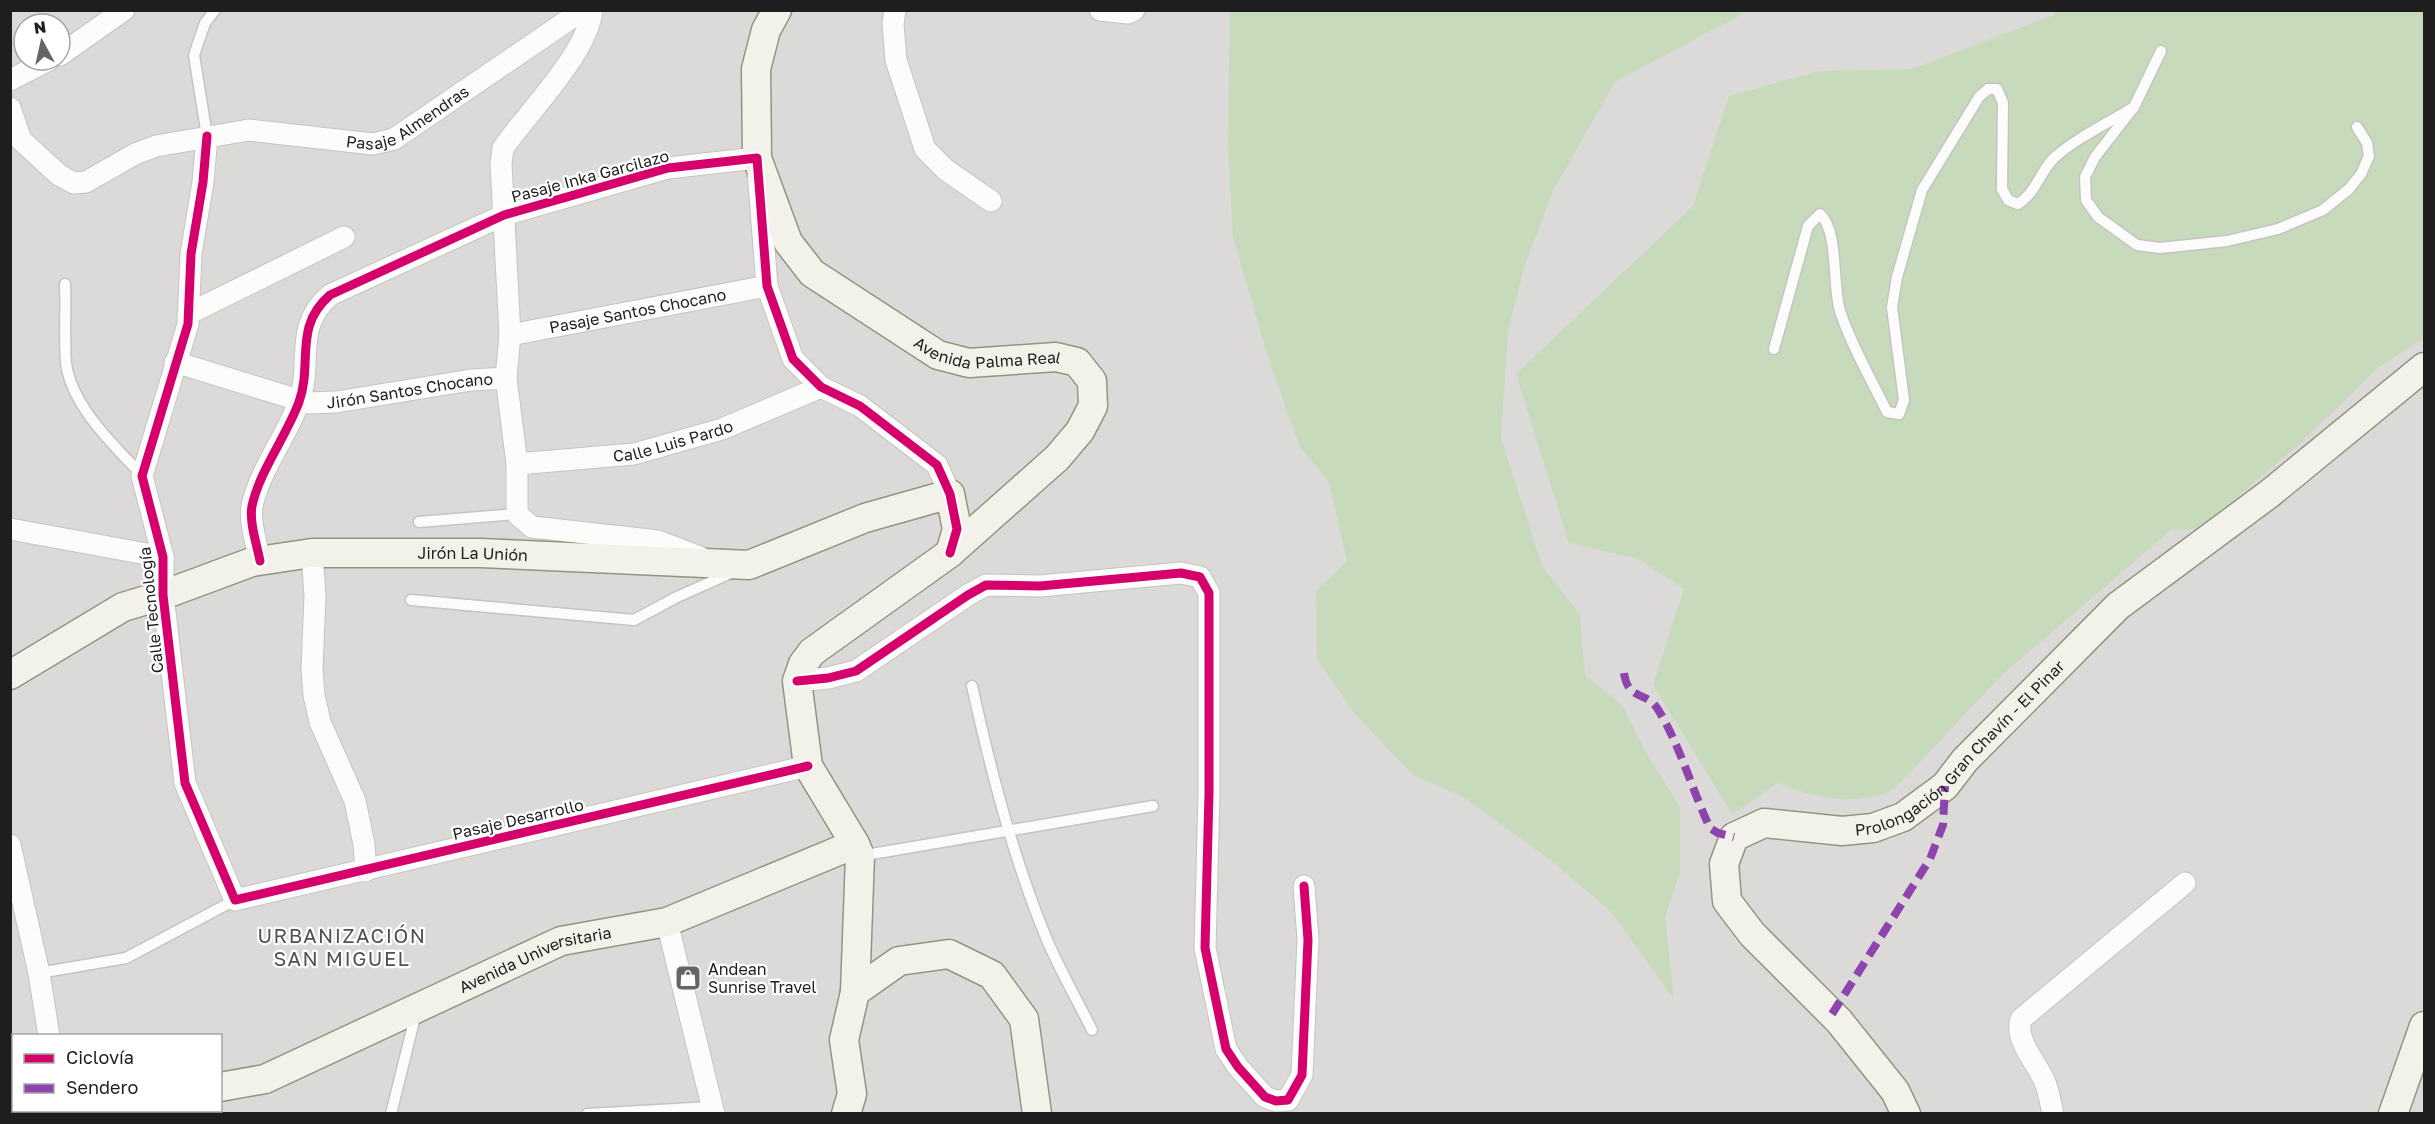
<svg xmlns="http://www.w3.org/2000/svg" width="2435" height="1124" font-family="'Golos Text',sans-serif">
<rect width="100%" height="100%" fill="#eceae7"/>
<path fill="#dbdad8" fill-rule="evenodd" d="M11,11H2424V1113H11ZM24,24H60V60H24ZM14,1036H220V1110H14Z"/>
<g fill="#c7dabc">
<path d="M1230,11H1748L1615,82L1554,189L1525,264L1508,331L1501,438L1542,566L1580,615L1585,675L1622,705L1645,751L1680,807V872L1665,917L1674,999L1611,912L1553,862L1462,796L1414,776L1354,713L1317,659L1316,591L1347,561L1329,482L1300,447L1268,357L1233,237L1228,145Z"/>
<path d="M2055,11H2424V338L2379,367L2303,441L2200,529L2171,530L2002,675L1904,779C1899,783 1892,791 1886,793C1848,806 1813,797 1778,783L1732,814L1653,685L1684,589L1638,559L1569,543L1516,374L1693,206L1729,96L1819,71L1912,69L2054,15Z"/>
</g>
<g fill="none" stroke-linecap="round" stroke-linejoin="round">
<g stroke="#c5c4c3" stroke-width="13">
<g id="lane">
<path d="M2161,51L2134,107L2095,157L2085,177L2086,200L2098,217L2137,245L2160,248L2227,241L2278,229L2323,210L2349,189L2361,174L2369,156L2367,143L2357,127"/>
<path d="M207,136L194,55L205,23L215,10"/>
<path d="M65,284C66,310 64,337 66,363C71,405 114,446 142,475"/>
<path d="M1774,349L1808,226L1820,214C1839,231 1832,285 1840,311C1851,345 1871,379 1887,412L1899,414L1904,400L1892,307L1897,277L1922,190L1979,97L1988,89H1997L2003,103L2002,189L2008,200L2018,204C2036,193 2040,171 2055,157C2078,137 2108,123 2134,107"/>
<path d="M419,522L517,514"/>
<path d="M411,600L634,620L677,597L731,573"/>
<path d="M972,686C991,771 1013,858 1047,940C1060,970 1077,1000 1092,1030"/>
<path d="M860,856L1153,806"/>
<path d="M39,973L126,958L235,900"/>
<path d="M391,1114L416,1013"/>
<path d="M587,1114L712,1107"/>
</g>
</g>
<g stroke="#c5c4c3" stroke-width="23">
<g id="street">
<path d="M592,10C588,53 528,112 503,148L501,164L510,335L506,378L517,464V514L532,527L658,541L702,558"/>
<path d="M895,10L893,24L896,60L925,149L946,170L991,201"/>
<path d="M1100,10L1128,13L1134,10"/>
<path d="M60,55L124,10"/>
<path d="M10,80L49,60"/>
<path id="s1" d="M10,108L21,140L59,175L74,183L86,182L135,154L156,146L249,130L373,144L394,139L583,10"/>
<path d="M207,136L203,182L191,254L188,324L142,476L163,557V595L185,783L235,900L808,766"/>
<path d="M188,314L344,237"/>
<path id="s2" d="M510,335L767,286"/>
<path id="s3" d="M175,362L308,403L336,402L471,380L506,378"/>
<path id="s4" d="M517,464L634,454L722,429L821,387"/>
<path d="M10,529L163,557"/>
<path d="M312,553L315,596L312,669L314,695L320,722L355,801L364,844L366,871"/>
<path d="M260,561C257,545 249,522 252,506C259,472 287,435 299,402C313,363 293,327 330,295L504,215L668,168L757,158L767,286L793,359L821,387L860,406L937,465L950,494"/>
<path d="M797,681L828,678L856,671L968,595L986,585L1040,586L1181,573L1200,577L1209,593V793L1205,948L1226,1049L1238,1067L1265,1097L1276,1101L1288,1100L1302,1075L1308,940L1304,886"/>
<path d="M10,845L39,973L49,1036"/>
<path d="M667,922L714,1114"/>
<path d="M62,1110L63,1114"/>
<path d="M2053,1114C2051,1104 2049,1094 2046,1085C2039,1064 2014,1042 2021,1019L2185,883"/>
</g>
</g>
<g stroke="#93957f" stroke-width="31">
<g id="secondary">
<path id="s5" d="M777,10L766,30L756,69L757,158L788,242L812,273L938,355L969,363L1056,357L1077,362L1092,381L1093,406L1080,431L1057,458L950,553L812,652L803,664L797,681L808,766L855,844L860,856L855,992"/>
<path id="s6" d="M10,675L123,607L163,595L252,562L312,553H480L749,565L865,518L950,494L957,529L950,553"/>
<path d="M10,1077H14"/>
<path id="s7" d="M220,1087L265,1079L561,941L667,922L855,844"/>
<path d="M846,1114L852,1094L844,1040L855,992L899,961L949,954L992,975L1024,1019L1037,1114"/>
<path id="s8" d="M1906,1114L1895,1091L1839,1021L1752,934L1727,901L1724,864L1734,837L1764,823L1842,831L1873,828L1903,817L1945,786L1965,760L2118,606L2269,494L2424,367"/>
<path d="M2393,1114L2424,1026"/>
</g>
</g>
<use href="#lane" stroke="#fcfcfb" stroke-width="10"/>
<use href="#street" stroke="#fcfcfb" stroke-width="21"/>
<use href="#secondary" stroke="#f3f2ea" stroke-width="28"/>
<g stroke="#8e44ad" stroke-width="8" stroke-dasharray="15 8" stroke-linecap="butt">
<path d="M1624,673C1628,701 1646,691 1657,708C1679,742 1692,790 1710,828L1718,833L1734,837"/>
<path d="M1832,1014L1930,859L1943,825L1945,786"/>
</g>
<g stroke="#fff" stroke-width="13">
<g id="cycleway">
<path d="M207,136L203,182L191,254L188,324L142,476L163,557V595L185,783L235,900L808,766"/>
<path d="M260,561C257,545 249,522 252,506C259,472 287,435 299,402C313,363 293,327 330,295L504,215L668,168L757,158L767,286L793,359L821,387L860,406L937,465L950,494L957,529L950,553"/>
<path d="M797,681L828,678L856,671L968,595L986,585L1040,586L1181,573L1200,577L1209,593V793L1205,948L1226,1049L1238,1067L1265,1097L1276,1101L1288,1100L1302,1075L1308,940L1304,886"/>
</g>
</g>
<use href="#cycleway" stroke="#d6006c" stroke-width="9"/>
</g>
<defs>
<g id="shop-square" transform="scale(1.35)"><rect x="-9" y="-9" width="18" height="18" rx="4" fill="#666564" stroke="#fff"/><path d="M-5-2.5h2.3a2.7 3.5 0 0 1 5.4 0H5L5.5 6h-11ZM-1.5-2.5h3a1.5 2.3 0 0 0-3 0Z" fill="#fff"/></g>
</defs>
<g fill-rule="evenodd">
<use href="#shop-square" x="688" y="978"/>
</g>
<g text-anchor="middle" dominant-baseline="central" stroke-width="4.5" stroke-linejoin="round" paint-order="stroke">
<g font-size="16" fill="#1e1e1e" stroke="#fff">
<text stroke="none"><textPath href="#s1" startOffset="454">Pasaje Almendras</textPath></text>
<text transform="translate(590 176) rotate(-15)">Pasaje Inka Garcilazo</text>
<text stroke="none"><textPath href="#s2" startOffset="130">Pasaje Santos Chocano</textPath></text>
<text stroke="none"><textPath href="#s5" startOffset="480">Avenida Palma Real</textPath></text>
<text stroke="none"><textPath href="#s3" startOffset="242">Jirón Santos Chocano</textPath></text>
<text stroke="none"><textPath href="#s4" startOffset="158">Calle Luis Pardo</textPath></text>
<text stroke="none"><textPath href="#s6" startOffset="490">Jirón La Unión</textPath></text>
<text transform="translate(151 610) rotate(-96)">Calle Tecnología</text>
<text stroke="none"><textPath href="#s8" startOffset="606">Prolongación Gran Chavín - El Pinar</textPath></text>
<text transform="translate(518 819) rotate(-13)">Pasaje Desarrollo</text>
<text stroke="none"><textPath href="#s7" startOffset="342">Avenida Universitaria</textPath></text>
</g>
<g font-size="16" fill="#1e1e1e" stroke="#fff" text-anchor="start">
<text x="708" y="969">Andean<tspan x="708" dy="18">Sunrise Travel</tspan></text>
</g>
<g font-size="20" letter-spacing="1.5" fill="#515151" stroke="#fff">
<text x="342" y="935">URBANIZACIÓN<tspan x="342" dy="23">SAN MIGUEL</tspan></text>
</g>
</g>
<rect width="2435" height="1124" fill="none" stroke="#1e1e1e" stroke-width="24"/>
<rect x="12" y="1034" width="210" height="78" fill="#ffffff" stroke="#a5a5a5" stroke-width="1.5"/>
<rect x="24" y="1054" width="30" height="9" fill="#d6006c" stroke="#a5a5a5" stroke-width="1.5"/>
<text x="66" y="1064" font-size="18" fill="#1e1e1e">Ciclovía</text>
<rect x="24" y="1084" width="30" height="9" fill="#8e44ad" stroke="#a5a5a5" stroke-width="1.5"/>
<text x="66" y="1094" font-size="18" fill="#1e1e1e">Sendero</text>
<g transform="translate(42 42) rotate(352)"><circle r="28" fill="#ffffff" stroke="#a5a5a5" stroke-width="1.5"/>
<path d="M0-4.5L10 22L0 15L-10 22Z" fill="#666564"/>
<text y="-9" font-size="16" font-weight="bold" text-anchor="middle" fill="#1e1e1e">N</text>
</g>
</svg>
